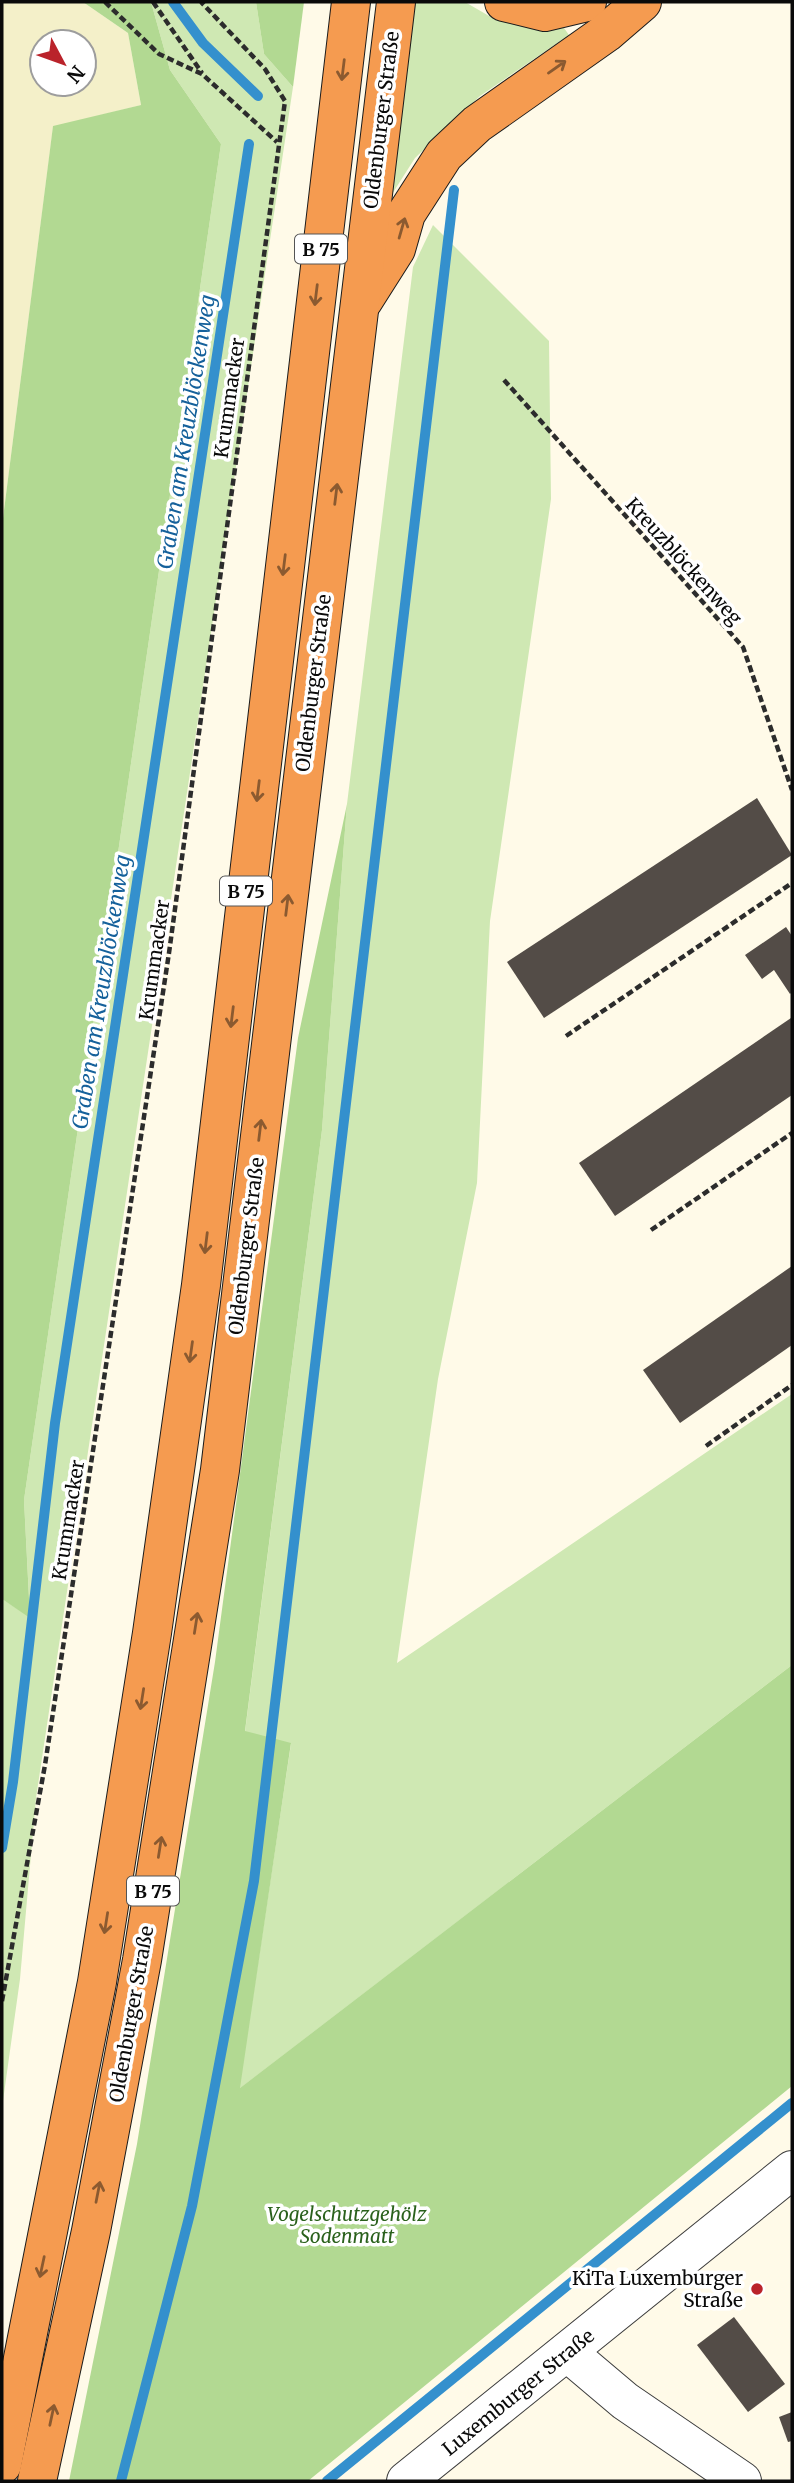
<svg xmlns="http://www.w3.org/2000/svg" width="794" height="2483" font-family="Merriweather,serif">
<rect width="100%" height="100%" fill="#fffae8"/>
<path fill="#f4f0c9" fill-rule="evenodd" d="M2,2H83L128,33L141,105L53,127L2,526ZM42,42H84V84H42Z"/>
<g fill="#cfe8b3">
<path d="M151,2H256L264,54L293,87L36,1798L20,1979L2,2108V1599L30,1617L24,1500L221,144L170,70Z"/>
<path d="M415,2H465L496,20L537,28H564L569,35L480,96L415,158L387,202Z"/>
<path d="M433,225L549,341L551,499L490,921L477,1183L438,1379L397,1663L792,1394V1665L239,2089L291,1744L245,1732L322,1130L347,804L413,267Z"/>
</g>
<g fill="#b2d992">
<path d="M83,2H151L170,70L221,144L24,1500L30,1618L2,1599V526L53,126L141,105L128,33Z"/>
<path d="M256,2H304L293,87L264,54Z"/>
<path d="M347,804L322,1130L245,1731L291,1743L240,2088L792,1665V2086L308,2481H69L137,2144L215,1662L298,1038Z"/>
</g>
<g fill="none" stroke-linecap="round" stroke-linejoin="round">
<g stroke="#3490cd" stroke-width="10">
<path d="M173,2L203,43L258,96"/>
<path d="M2,1848L13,1782L55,1423L249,144"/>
<path d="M121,2481L192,2206L254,1881L454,190"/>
<path d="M327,2481L792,2103"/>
</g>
</g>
<g fill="#534c47">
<path d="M757,798L792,855L544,1018L507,962Z"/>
<path d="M786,927L792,936V992L790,994L774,970L762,979L745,955Z"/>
<path d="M791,1018L792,1095L615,1216L579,1163Z"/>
<path d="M792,1266V1345L680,1423L643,1370Z"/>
<path d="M734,2317L785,2384L748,2412L697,2345Z"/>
<path d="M792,2412V2441L788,2442L779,2417Z"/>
</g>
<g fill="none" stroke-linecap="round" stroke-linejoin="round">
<g stroke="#3d3d3d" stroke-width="40">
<g id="street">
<path d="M567,2352L625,2401L742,2481"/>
<path d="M406,2481L792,2170"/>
</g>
</g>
<g stroke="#1b1b1b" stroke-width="40">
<g id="highway">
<path d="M504,2L545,12L587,2"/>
<path d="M363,301L396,249L406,214L444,155L477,124L606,33L642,2"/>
<path d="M2,2465L97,1982L152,1633L201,1285L351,2"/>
<path d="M37,2481L91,2231L142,1960L220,1470L396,2"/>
</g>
</g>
<g stroke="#2c2c2c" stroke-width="4.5" stroke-dasharray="7 3.5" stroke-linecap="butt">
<path d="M105,2L159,54L202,74L277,142"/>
<path d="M153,2L202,73"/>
<path d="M504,380L743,647L792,790"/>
<path d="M566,1036L792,883"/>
<path d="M651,1230L792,1133"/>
<path d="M706,1446L792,1385"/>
<path d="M2,2001L45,1765L169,953L285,101L265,69L201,2"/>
</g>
<use href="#street" stroke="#fff" stroke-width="38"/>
<use href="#highway" stroke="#f59b50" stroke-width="38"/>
</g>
<defs><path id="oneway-shaft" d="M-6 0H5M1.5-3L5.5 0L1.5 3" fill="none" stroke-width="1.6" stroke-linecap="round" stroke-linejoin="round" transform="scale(1.75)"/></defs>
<g stroke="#8b5a30">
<use href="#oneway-shaft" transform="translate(557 67) rotate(-35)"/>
<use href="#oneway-shaft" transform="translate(343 70) rotate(97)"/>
<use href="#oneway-shaft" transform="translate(402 228) rotate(-74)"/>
<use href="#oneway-shaft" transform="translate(316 295) rotate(97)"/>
<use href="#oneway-shaft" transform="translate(336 494) rotate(-83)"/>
<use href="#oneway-shaft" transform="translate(284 565) rotate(97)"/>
<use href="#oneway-shaft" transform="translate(258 791) rotate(97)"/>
<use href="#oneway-shaft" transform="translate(287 905) rotate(-83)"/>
<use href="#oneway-shaft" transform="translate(232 1017) rotate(97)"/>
<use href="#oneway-shaft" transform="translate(260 1130) rotate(-83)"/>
<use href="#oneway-shaft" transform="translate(206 1243) rotate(97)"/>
<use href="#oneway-shaft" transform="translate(191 1352) rotate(98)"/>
<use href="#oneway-shaft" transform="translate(196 1623) rotate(-81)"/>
<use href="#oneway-shaft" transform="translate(142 1699) rotate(99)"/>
<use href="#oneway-shaft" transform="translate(160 1847) rotate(-81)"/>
<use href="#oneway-shaft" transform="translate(106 1923) rotate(99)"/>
<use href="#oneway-shaft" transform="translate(98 2192) rotate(-79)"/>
<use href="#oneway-shaft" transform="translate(42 2267) rotate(102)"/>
<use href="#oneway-shaft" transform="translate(52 2415) rotate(-78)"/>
</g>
<circle fill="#ba232b" stroke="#fff" stroke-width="2.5" cx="757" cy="2289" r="7"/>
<g text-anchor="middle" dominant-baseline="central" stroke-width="7" stroke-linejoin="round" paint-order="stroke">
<g fill="#fff" stroke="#545454" stroke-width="2">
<rect x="295" y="234.5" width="52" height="29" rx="5"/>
<rect x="220" y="876.5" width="52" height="29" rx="5"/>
<rect x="127" y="1876.5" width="52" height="29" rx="5"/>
</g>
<g font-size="18" font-weight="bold" fill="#0a0a0a">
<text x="321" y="249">B 75</text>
<text x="246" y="891">B 75</text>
<text x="153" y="1891">B 75</text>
</g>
<g font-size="19" fill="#0a0a0a" stroke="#fff">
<text transform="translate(381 120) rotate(-83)">Oldenburger Straße</text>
<text transform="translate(229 398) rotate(-82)">Krummacker</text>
<text transform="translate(684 561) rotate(48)">Kreuzblöckenweg</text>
<text transform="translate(313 683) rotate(-83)">Oldenburger Straße</text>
<text transform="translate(154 960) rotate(-82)">Krummacker</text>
<text transform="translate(246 1246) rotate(-83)">Oldenburger Straße</text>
<text transform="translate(68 1520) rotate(-81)">Krummacker</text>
<text transform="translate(131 2014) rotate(-80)">Oldenburger Straße</text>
<text transform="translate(518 2392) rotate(-39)">Luxemburger Straße</text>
</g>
<g font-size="19" font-style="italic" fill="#2a611c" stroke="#fff">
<text x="347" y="2214">Vogelschutzgehölz<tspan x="347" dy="22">Sodenmatt</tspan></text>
</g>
<g font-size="19" fill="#0a0a0a" stroke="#fff" text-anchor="end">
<text x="743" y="2278">KiTa Luxemburger<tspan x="743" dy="22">Straße</tspan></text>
</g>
<g font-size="21" font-style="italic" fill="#15619b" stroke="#fff">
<text transform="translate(186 432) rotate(-81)">Graben am Kreuzblöckenweg</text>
<text transform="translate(101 992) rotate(-81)">Graben am Kreuzblöckenweg</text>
</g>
</g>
<rect width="794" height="2483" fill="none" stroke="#0a0a0a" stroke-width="7"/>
<g transform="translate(63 63) rotate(131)"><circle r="33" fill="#ffffff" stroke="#9d9d9d" stroke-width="2"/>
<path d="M0-5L12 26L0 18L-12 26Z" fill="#ba232b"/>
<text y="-10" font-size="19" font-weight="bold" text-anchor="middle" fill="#0a0a0a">N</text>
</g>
</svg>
